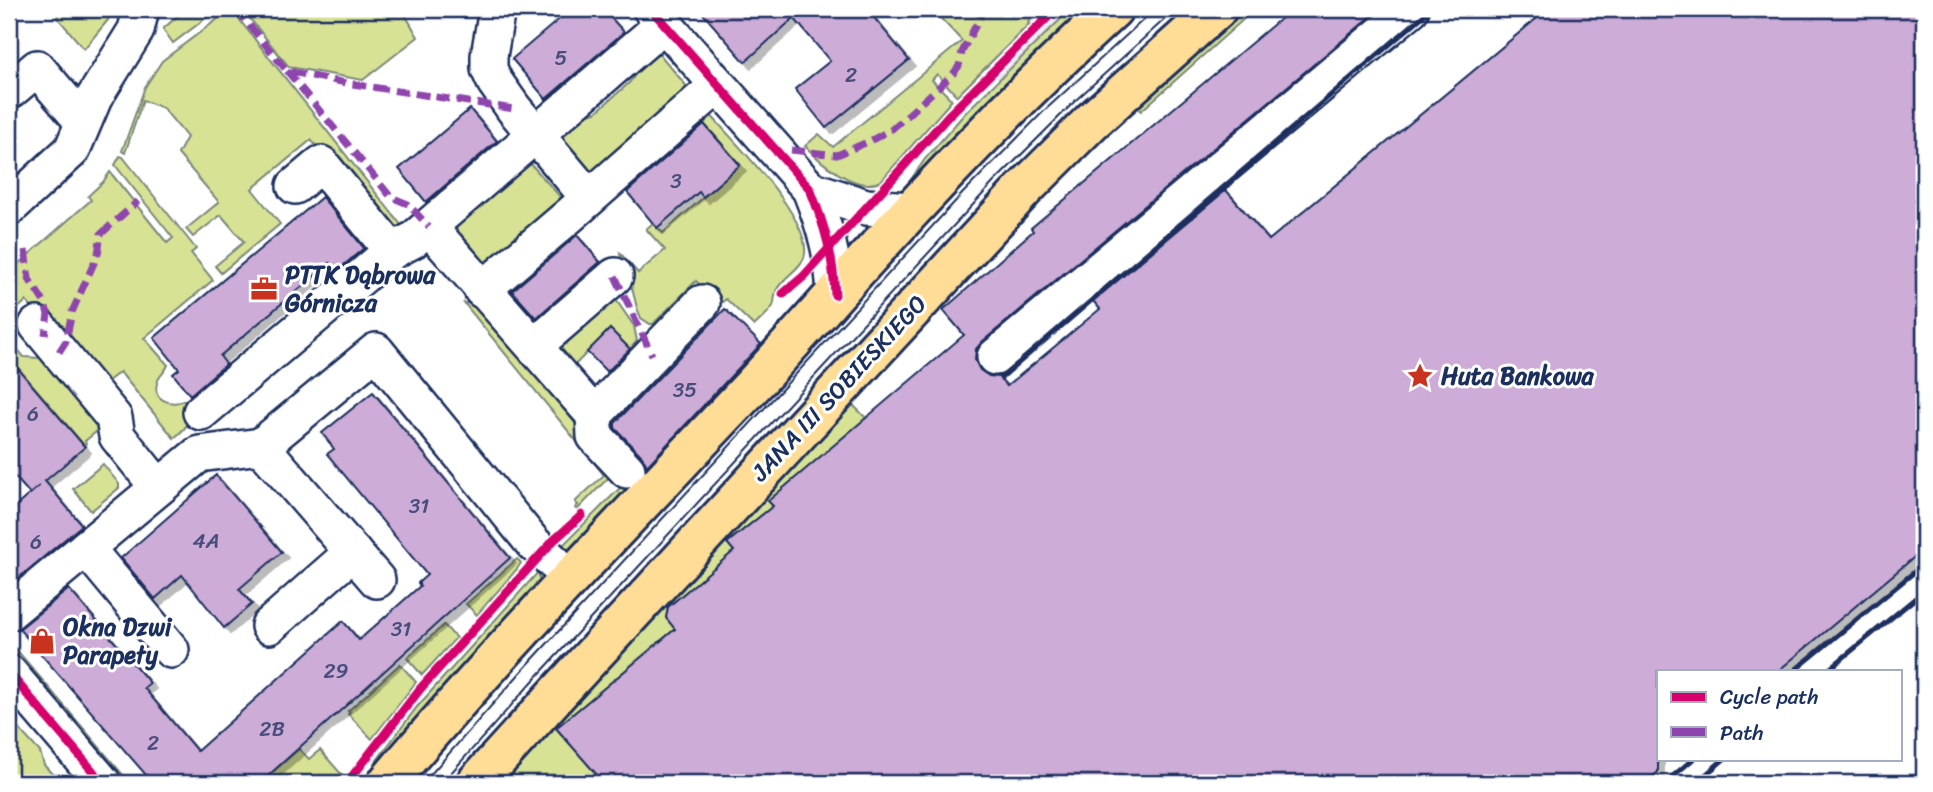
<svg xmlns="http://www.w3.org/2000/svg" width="1933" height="792" font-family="Sriracha,sans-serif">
<defs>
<filter id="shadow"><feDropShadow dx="6" dy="6" stdDeviation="0" flood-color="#0004"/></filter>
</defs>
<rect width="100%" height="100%" fill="#fff"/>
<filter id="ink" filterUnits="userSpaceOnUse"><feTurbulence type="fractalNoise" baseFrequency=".0143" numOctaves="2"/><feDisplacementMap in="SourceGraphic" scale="14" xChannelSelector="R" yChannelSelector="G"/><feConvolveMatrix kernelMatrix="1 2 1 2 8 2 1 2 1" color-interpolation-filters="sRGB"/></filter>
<g filter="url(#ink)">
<path fill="#f0e6f3" d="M932,9H1090L1007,88Z"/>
<g fill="#d7e295" stroke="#79887a" stroke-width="2">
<path d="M62,9H110L108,20L84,49L57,17Z"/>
<path d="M180,9H218L173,43L163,29L182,12Z"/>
<path d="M231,9L409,235L402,239L340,174L311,140L252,189L280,224L221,273L215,266L244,242L221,215L193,237L186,229L219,202L178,154L187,137L163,108L143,100L125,153L122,151L145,87L162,61Z"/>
<path d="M242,9H402L418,37L363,80L289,67Z"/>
<path d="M932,9H1045L1028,22L1029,24L957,96L937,74L932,80L952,100L881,181C857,194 820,162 805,146L819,134L833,147L962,41Z"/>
<path d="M1071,9H1090L917,180L905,188L925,159L966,112Z"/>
<path d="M1241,9H1255L1141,111L1135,103Z"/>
<path d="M657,51L689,89L591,182L556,131L571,118L596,112L629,83L638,71L639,59Z"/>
<path d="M709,113C733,141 816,222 804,258C799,270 782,278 776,291C774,296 775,302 773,306C768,314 760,320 754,326L726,299L720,304L696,281L653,324H650L641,318L637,308L632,288L624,275L620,253L638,273L665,250L646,229L653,223L663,233L740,165L701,120Z"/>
<path d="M120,156L123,157L196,249L191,253L213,280L144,338L168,365C165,372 161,374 158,380C150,400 172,408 187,399C197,416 188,427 174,438L120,372L99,388L26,301L15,311L39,339L33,344L9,315V272L91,200L88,196L103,182L110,172L167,243L173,238L115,165Z"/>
<path d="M529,162L563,200L515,248L486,262L478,264L470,263L479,256L462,236L450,240L447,224Z"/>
<path d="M614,297L634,326L637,341L630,349L610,329L569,371L560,354L559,345Z"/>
<path d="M464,303H471L478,306L524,359L614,472L577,510L575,508L578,505L575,502L604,475Z"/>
<path d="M9,339L24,357L40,358L48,351L108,422L85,441L86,443L84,446L21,373L9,384Z"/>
<path d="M849,401L866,418L769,501L773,506L727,543L734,551L668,607L666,618L675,629L556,728L604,783H579L574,778L567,783H497Z"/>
<path d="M103,464L119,484V488L91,511L73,489Z"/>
<path d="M641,467L645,471L574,549L569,550L561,547Z"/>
<path d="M517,559L521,563L517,569L477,615L466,604Z"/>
<path d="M539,571V589L379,768L374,764L417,707Z"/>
<path d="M444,625L456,638L422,675L407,658Z"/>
<path d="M9,641L130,783H124L9,649Z"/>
<path d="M400,664L416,682L372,739L348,714L350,712L348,711Z"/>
<path d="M9,718L40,752L44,765L60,783H9Z"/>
<path d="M299,749L309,759L320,750L343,776L338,783H260Z"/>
</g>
<g fill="#cdacd7" stroke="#1b2f5e" stroke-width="2" filter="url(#shadow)">
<path d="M571,9H603L624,32L546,99L512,59Z"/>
<path d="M699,9H867L909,60L826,128L795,89L830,61L794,18L745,62Z"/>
<path d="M1292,9H1380L982,342L976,349L975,360L980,370L989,376L999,377L1007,386L1100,309L1093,301L1226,190L1269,240L1548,9H1924V549L1778,671H1658V772L1645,783H604L556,728L675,629L666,618L668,607L734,551L727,543L773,506L768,501L964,335L943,310L1033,231L1031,228Z"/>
<path d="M470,109L497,141L426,202L399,169Z"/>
<path d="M704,124L740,165L703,197L699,192L657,228L627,192Z"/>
<path d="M322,197L364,248L337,271L330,263L274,310L220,356L226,364L190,395L173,374L179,369L154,338Z"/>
<path d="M577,235L600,262L536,318L512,291Z"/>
<path d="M725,309L761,344L647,466L642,456L615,428V423Z"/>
<path d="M610,329L630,349L607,372L587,352Z"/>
<path d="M9,358L85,447L45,481L82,525L9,586V512L39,486L30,494L9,470Z"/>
<path d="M373,392L510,558L260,783H153L19,629L69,589L150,683L144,688L197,751L343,621L359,640L420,586L418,583L427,575L327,454L334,449L322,433Z"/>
<path d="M216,475L282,552L239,589L252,604L224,628L182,575L155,599L121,558Z"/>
</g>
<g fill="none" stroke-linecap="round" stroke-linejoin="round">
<g stroke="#1b2f5e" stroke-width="40">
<g id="minor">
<path d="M497,9L489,56V69L495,82L514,109L589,198"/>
<path d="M651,9L810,189C825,227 833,254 835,295"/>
<path d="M11,90L37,68L83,122"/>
<path d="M295,186L321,164L392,251"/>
<path d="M810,189L866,207L911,210"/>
<path d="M9,208L72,150L94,98L136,30L141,9"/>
<path d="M429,227L594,415L595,436L627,470"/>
<path d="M482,290L570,215L718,85"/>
<path d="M37,325L114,418L117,436L158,487"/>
<path d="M534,346L615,276"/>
<path d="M995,357L1411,9"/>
<path d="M201,412L392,251L413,240L664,24"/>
<path d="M594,415L702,303"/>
<path d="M261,446L376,351L533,543L571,578"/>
<path d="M86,548L171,650"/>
<path d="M9,612L199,454L261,446L377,580"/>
<path d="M269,626L353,552"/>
<path d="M9,673L103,783"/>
</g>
</g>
<g stroke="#1b2f5e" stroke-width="44">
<g id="major">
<path d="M387,783C503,645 629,517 752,386C793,342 833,296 873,252C950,167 1029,86 1113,9"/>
<path d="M476,783L557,694L1023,190L1092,121L1217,9"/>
</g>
</g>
<use href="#minor" stroke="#fff" stroke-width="35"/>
<use href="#major" stroke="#ffdd96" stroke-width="38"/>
<g stroke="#1b2f5e" stroke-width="2">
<path d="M423,783L521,672L963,193L1044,111L1155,9"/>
<path d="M442,783L533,681L994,182L1077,99L1176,9"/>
</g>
<g stroke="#1b2f5e" stroke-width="5">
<path d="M1001,378L1431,9"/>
<path d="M1794,671L1924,564"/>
<path d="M1827,671L1924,591"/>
<path d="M1665,783L1693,759"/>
<path d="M1696,783L1724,759"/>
</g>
<g stroke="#8e44ad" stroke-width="7" stroke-dasharray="14 7" stroke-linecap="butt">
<path d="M236,9L287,71L346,83L514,109"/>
<path d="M287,71L391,197L408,204L429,227"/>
<path d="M791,150L837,155L870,141L892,129L953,74L959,66L962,52L984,9"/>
<path d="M25,250L29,279L44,302L48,314L45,335"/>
<path d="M615,276L652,355"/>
<path d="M59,352L66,341L72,312L98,254L101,234L138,201"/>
</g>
<g stroke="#fff" stroke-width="13">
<g id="cycleway">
<path d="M651,9L810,189C825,227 833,254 835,295"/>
<path d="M783,294L803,277L903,167L948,116L1056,9"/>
<path d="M9,673L103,783"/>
<path d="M347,783L420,689L553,541L582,515"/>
</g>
</g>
<use href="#cycleway" stroke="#d6006c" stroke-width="9"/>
</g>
</g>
<defs>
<g id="office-bare" transform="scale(2.1)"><path d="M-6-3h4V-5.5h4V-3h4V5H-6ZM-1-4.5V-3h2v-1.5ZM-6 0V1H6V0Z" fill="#c8321e" stroke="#fff" stroke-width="2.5" paint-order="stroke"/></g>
<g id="sight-bare" transform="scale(2.1)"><path d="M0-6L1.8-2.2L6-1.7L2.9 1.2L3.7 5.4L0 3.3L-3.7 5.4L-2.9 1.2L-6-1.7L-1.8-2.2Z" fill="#c8321e" stroke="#fff" stroke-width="2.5" paint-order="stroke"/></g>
<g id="shop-bare" transform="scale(2.1)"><path d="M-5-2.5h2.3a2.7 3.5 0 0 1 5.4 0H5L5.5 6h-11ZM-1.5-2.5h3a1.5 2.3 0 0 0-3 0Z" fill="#c8321e" stroke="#fff" stroke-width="2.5" paint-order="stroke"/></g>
</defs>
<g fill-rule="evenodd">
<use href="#office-bare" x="264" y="289"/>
<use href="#sight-bare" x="1420" y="376"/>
<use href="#shop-bare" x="42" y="641"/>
</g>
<g text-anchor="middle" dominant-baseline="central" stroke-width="6" stroke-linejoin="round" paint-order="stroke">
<g font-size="21" fill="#484e7c">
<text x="561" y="58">5</text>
<text x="851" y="75">2</text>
<text x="676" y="181">3</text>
<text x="685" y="390">35</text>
<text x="33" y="414">6</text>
<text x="419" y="506">31</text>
<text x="206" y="541">4A</text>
<text x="36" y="542">6</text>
<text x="401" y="629">31</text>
<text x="336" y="671">29</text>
<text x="272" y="729">2B</text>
<text x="153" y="743">2</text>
</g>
<g font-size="24" font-weight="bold" fill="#1b2f5e" stroke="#fff" text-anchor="start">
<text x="285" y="275">PTTK Dąbrowa<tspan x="285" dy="28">Górnicza</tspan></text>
<text x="1441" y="376">Huta Bankowa</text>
<text x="63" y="627">Okna Dzwi<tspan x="63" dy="28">Parapety</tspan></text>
</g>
<g font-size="24" fill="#1b2f5e" stroke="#fff">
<text transform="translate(839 388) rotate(-47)">JANA III SOBIESKIEGO</text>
</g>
</g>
<rect width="1933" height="792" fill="none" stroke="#fff" stroke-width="35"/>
<rect x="18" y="18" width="1898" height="757" fill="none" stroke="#1b2f5e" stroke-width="2.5" filter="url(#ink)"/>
<rect x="1657" y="670" width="245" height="91" fill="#ffffff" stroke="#a4acbf" stroke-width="2"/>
<rect x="1671" y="692" width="35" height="10" fill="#d6006c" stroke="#a4acbf" stroke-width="2"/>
<text x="1720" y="704" font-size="21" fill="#1b2f5e">Cycle path</text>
<rect x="1671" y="727" width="35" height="10" fill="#8e44ad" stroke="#a4acbf" stroke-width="2"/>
<text x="1720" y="740" font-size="21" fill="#1b2f5e">Path</text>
</svg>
